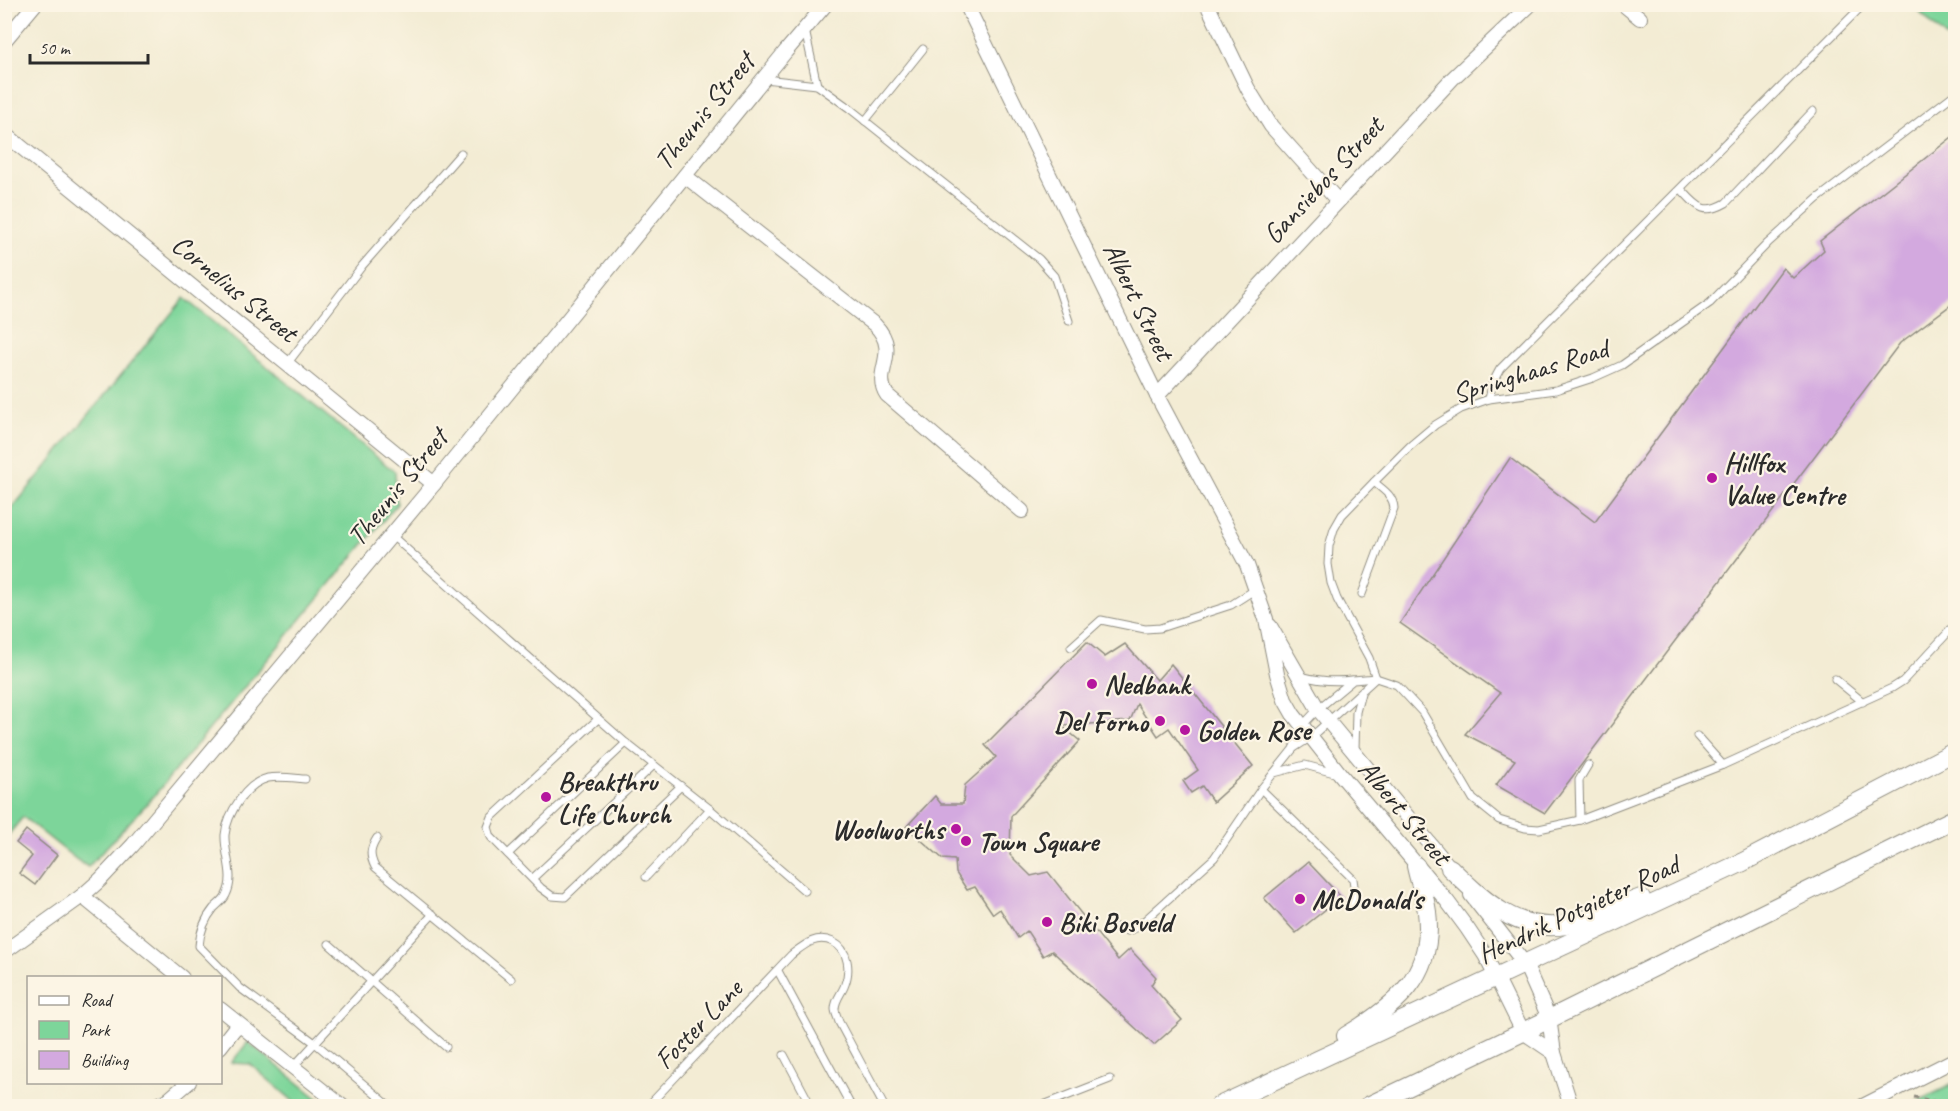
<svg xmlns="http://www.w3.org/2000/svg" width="1960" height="1111" font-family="Caveat,sans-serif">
<rect width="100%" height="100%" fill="#fcf5e5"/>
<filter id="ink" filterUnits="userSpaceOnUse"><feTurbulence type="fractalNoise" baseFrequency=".0167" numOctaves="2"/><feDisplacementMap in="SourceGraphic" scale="12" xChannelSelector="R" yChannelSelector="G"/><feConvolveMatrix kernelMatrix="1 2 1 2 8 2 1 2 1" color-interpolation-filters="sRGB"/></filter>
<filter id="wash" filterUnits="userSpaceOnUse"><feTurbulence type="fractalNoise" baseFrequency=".008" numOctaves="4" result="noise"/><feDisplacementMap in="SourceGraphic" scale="24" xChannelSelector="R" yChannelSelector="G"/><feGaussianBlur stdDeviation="1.35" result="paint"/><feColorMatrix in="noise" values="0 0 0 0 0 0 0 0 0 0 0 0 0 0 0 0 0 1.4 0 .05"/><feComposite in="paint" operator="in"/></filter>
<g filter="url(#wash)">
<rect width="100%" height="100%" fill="#f3ecd4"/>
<g fill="#7dd59a" stroke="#548062" stroke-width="1.5">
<path d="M1912,5H1955V46Z"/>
<path d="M184,298L395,472L397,504L153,797L88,867L77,860L23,817L5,839V517Z"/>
<path d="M248,1042L327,1106H299L250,1064L231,1063Z"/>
<path d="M1955,1083V1106H1909Z"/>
</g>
<g id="blocks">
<g fill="#d3a9df">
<path d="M1956,134V301L1900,343L1545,813L1496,785L1515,760L1465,734L1500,693L1400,623L1510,458L1595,522L1783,268L1793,278L1824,250L1820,241Z"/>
<path d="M1087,642L1105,657L1125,644L1157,680L1171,664L1253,766L1213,802L1202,786L1191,793L1183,781L1198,770L1169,728L1158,736L1137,704L1130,721L1062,726L1080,741L1011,816L1010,855L1031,876L1048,872L1118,960L1130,949L1156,977L1151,985L1182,1020L1154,1045L1052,951L1043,956L1027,931L1018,938L1000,909L993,914L975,887L967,890L956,873L955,860L943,859L906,827L935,796L941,804H963L965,785L996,757L985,745Z"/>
<path d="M26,830L57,855L35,885L19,873L32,856L16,843Z"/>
<path d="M1308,862L1341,897L1296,933L1264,898Z"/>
</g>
</g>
</g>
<g filter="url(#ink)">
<use href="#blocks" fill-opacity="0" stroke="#8f8c80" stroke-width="1.5"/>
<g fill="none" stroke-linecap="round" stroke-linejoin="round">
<g stroke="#8f8c80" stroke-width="9">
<g id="lane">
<path d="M805,30L817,85"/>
<path d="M765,79L817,85L849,108L1039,259L1054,276L1069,321"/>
<path d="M865,121L923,49"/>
<path d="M1681,189C1697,206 1703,216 1726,203L1813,111"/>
<path d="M287,364L362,266L461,153"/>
<path d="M1489,399L1493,382L1500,369L1864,4"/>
<path d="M391,535L626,743L710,809L805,891"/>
<path d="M1362,594L1394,508C1393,495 1383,490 1374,482"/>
<path d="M1071,647L1101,620L1145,629L1160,628L1231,605L1256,589"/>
<path d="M1301,676C1319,681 1334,682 1352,680"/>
<path d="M1376,678L1369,658L1337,599L1331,583L1328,564L1329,546L1334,529L1342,515L1374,482L1410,446L1435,425L1461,409L1489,399L1556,390L1593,378L1622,365L1710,303L1768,243L1817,199L1956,93"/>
<path d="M1835,679L1863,702"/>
<path d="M598,719L492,817L488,827L491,837L541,888L552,896L565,897L681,786"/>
<path d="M1697,736L1723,765"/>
<path d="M1294,748L1311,737L1376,678"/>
<path d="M1355,749L1356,712L1361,693"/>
<path d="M1274,773L1305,765L1338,774"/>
<path d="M305,779C293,778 280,776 268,778C247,783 227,813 225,835C224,854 236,876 226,895C224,900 218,904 214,908C204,920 200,932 199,946L240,988L315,1043L387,1104"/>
<path d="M1261,789L1353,879L1355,893L1351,906"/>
<path d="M1580,820L1579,780L1588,765"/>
<path d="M377,838C370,849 369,855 375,867L511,979"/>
<path d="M508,854L626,743"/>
<path d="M646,877L710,809"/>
<path d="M533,878L654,765"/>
<path d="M1116,927L1127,931L1136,928L1214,858L1261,789L1293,749L1302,726L1318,709L1353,680L1376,678L1397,685L1422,712L1473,799L1499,820L1525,828L1539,829L1580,820L1723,765L1892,688L1903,681L1956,624"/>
<path d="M329,944L446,1047"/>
<path d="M778,971L851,1106"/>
<path d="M784,1055L811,1106"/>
<path d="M293,1067L433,914"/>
<path d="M648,1106L791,955C804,945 816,934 833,942C849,950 851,971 844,987C841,994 835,1000 835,1009C835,1013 838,1018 839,1022L884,1106"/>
<path d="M1041,1106L1110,1079"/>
</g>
</g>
<g stroke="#8f8c80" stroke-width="16">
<g id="street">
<path d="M966,4L1157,396L1247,565L1266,619L1277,674L1285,700L1293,714L1341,775L1447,901L1467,928L1485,955L1523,1032L1554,1053"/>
<path d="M1207,4L1248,89L1271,126L1338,201"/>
<path d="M1623,4L1640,18"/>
<path d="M4,41L35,4"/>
<path d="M4,133L434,484"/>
<path d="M685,176L875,325C902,353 871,372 887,395L1022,511"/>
<path d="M1157,396L1452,79L1531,4"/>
<path d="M1270,626L1318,709L1456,875"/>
<path d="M1471,895L1525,964L1549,1018L1554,1053L1571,1106"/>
<path d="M82,896L182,978"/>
<path d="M4,952L82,896L100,880L133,845L434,484L786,51L826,4"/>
<path d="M220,1009L342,1106"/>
<path d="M220,1047L238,1024"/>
<path d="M156,1106L168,1100L189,1082"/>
<path d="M1863,1106L1956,1059"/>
</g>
</g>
<g stroke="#8f8c80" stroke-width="20">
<g id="secondary">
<path d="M1450,868C1483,900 1516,933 1566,925C1590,920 1617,907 1641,898"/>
<path d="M1346,1036C1395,1007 1435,975 1427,912C1425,896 1419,881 1416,866"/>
<path d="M1219,1106L1743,862L1956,751"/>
<path d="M1368,1106L1523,1032L1956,818"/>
</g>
</g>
<path stroke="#8f8c80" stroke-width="3" stroke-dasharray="4.5 4.5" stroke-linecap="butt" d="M1914,1097L1956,1106"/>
<use href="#lane" stroke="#fff" stroke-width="7"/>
<use href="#street" stroke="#fff" stroke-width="14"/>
<use href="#secondary" stroke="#fff" stroke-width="18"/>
</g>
</g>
<g fill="#b5179e" stroke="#fcf5e5" stroke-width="2">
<circle cx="1712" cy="478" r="6"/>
<circle cx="1092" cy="684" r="6"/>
<circle cx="1160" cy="721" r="6"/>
<circle cx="1185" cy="730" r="6"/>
<circle cx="546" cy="797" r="6"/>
<circle cx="956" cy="829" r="6"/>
<circle cx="966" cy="841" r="6"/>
<circle cx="1300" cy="899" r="6"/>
<circle cx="1047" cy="922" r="6"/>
</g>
<g text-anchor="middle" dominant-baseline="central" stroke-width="4.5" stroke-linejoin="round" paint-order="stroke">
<g font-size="28" fill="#2b2b2b" stroke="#fcf5e5">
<text transform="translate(704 111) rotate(-51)">Theunis Street</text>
<text transform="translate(1323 180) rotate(-47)">Gansiebos Street</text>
<text transform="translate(235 288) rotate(39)">Cornelius Street</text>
<text transform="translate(1139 301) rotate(64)">Albert Street</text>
<text transform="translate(1530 371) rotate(-17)">Springhaas Road</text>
<text transform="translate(397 487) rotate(-51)">Theunis Street</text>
<text transform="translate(1405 812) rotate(50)">Albert Street</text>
<text transform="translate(1578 909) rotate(-25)">Hendrik Potgieter Road</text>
<text transform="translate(698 1024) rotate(-46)">Foster Lane</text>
</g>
<g font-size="28" font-weight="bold" fill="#2b2b2b" stroke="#fcf5e5" text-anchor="start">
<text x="1724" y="462">Hillfox<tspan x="1724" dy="32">Value Centre</tspan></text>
<text x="1104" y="684">Nedbank</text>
<text x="1148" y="721" text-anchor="end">Del Forno</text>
<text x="1197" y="730">Golden Rose</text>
<text x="558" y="781">Breakthru<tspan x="558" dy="32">Life Church</tspan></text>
<text x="944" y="829" text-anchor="end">Woolworths</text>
<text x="978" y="841">Town Square</text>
<text x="1312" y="899">McDonald's</text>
<text x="1059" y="922">Biki Bosveld</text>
</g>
</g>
<rect width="1960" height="1111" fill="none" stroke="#fcf5e5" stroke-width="24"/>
<rect x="27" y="976" width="195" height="108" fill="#fcf5e5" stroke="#a8a49b" stroke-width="1.5"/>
<rect x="39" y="996" width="30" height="9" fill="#ffffff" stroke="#a8a49b" stroke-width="1.5"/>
<text x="81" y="1006" font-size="18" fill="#2b2b2b">Road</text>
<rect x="39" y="1021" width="30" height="18" fill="#7dd59a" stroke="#a8a49b" stroke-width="1.5"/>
<text x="81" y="1036" font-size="18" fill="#2b2b2b">Park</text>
<rect x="39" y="1051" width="30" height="18" fill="#d3a9df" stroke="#a8a49b" stroke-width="1.5"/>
<text x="81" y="1066" font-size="18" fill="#2b2b2b">Building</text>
<path d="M30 54v9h118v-9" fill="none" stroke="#2b2b2b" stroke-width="3"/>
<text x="39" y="54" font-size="18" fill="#2b2b2b" stroke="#fcf5e5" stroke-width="4.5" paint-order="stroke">50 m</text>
</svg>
